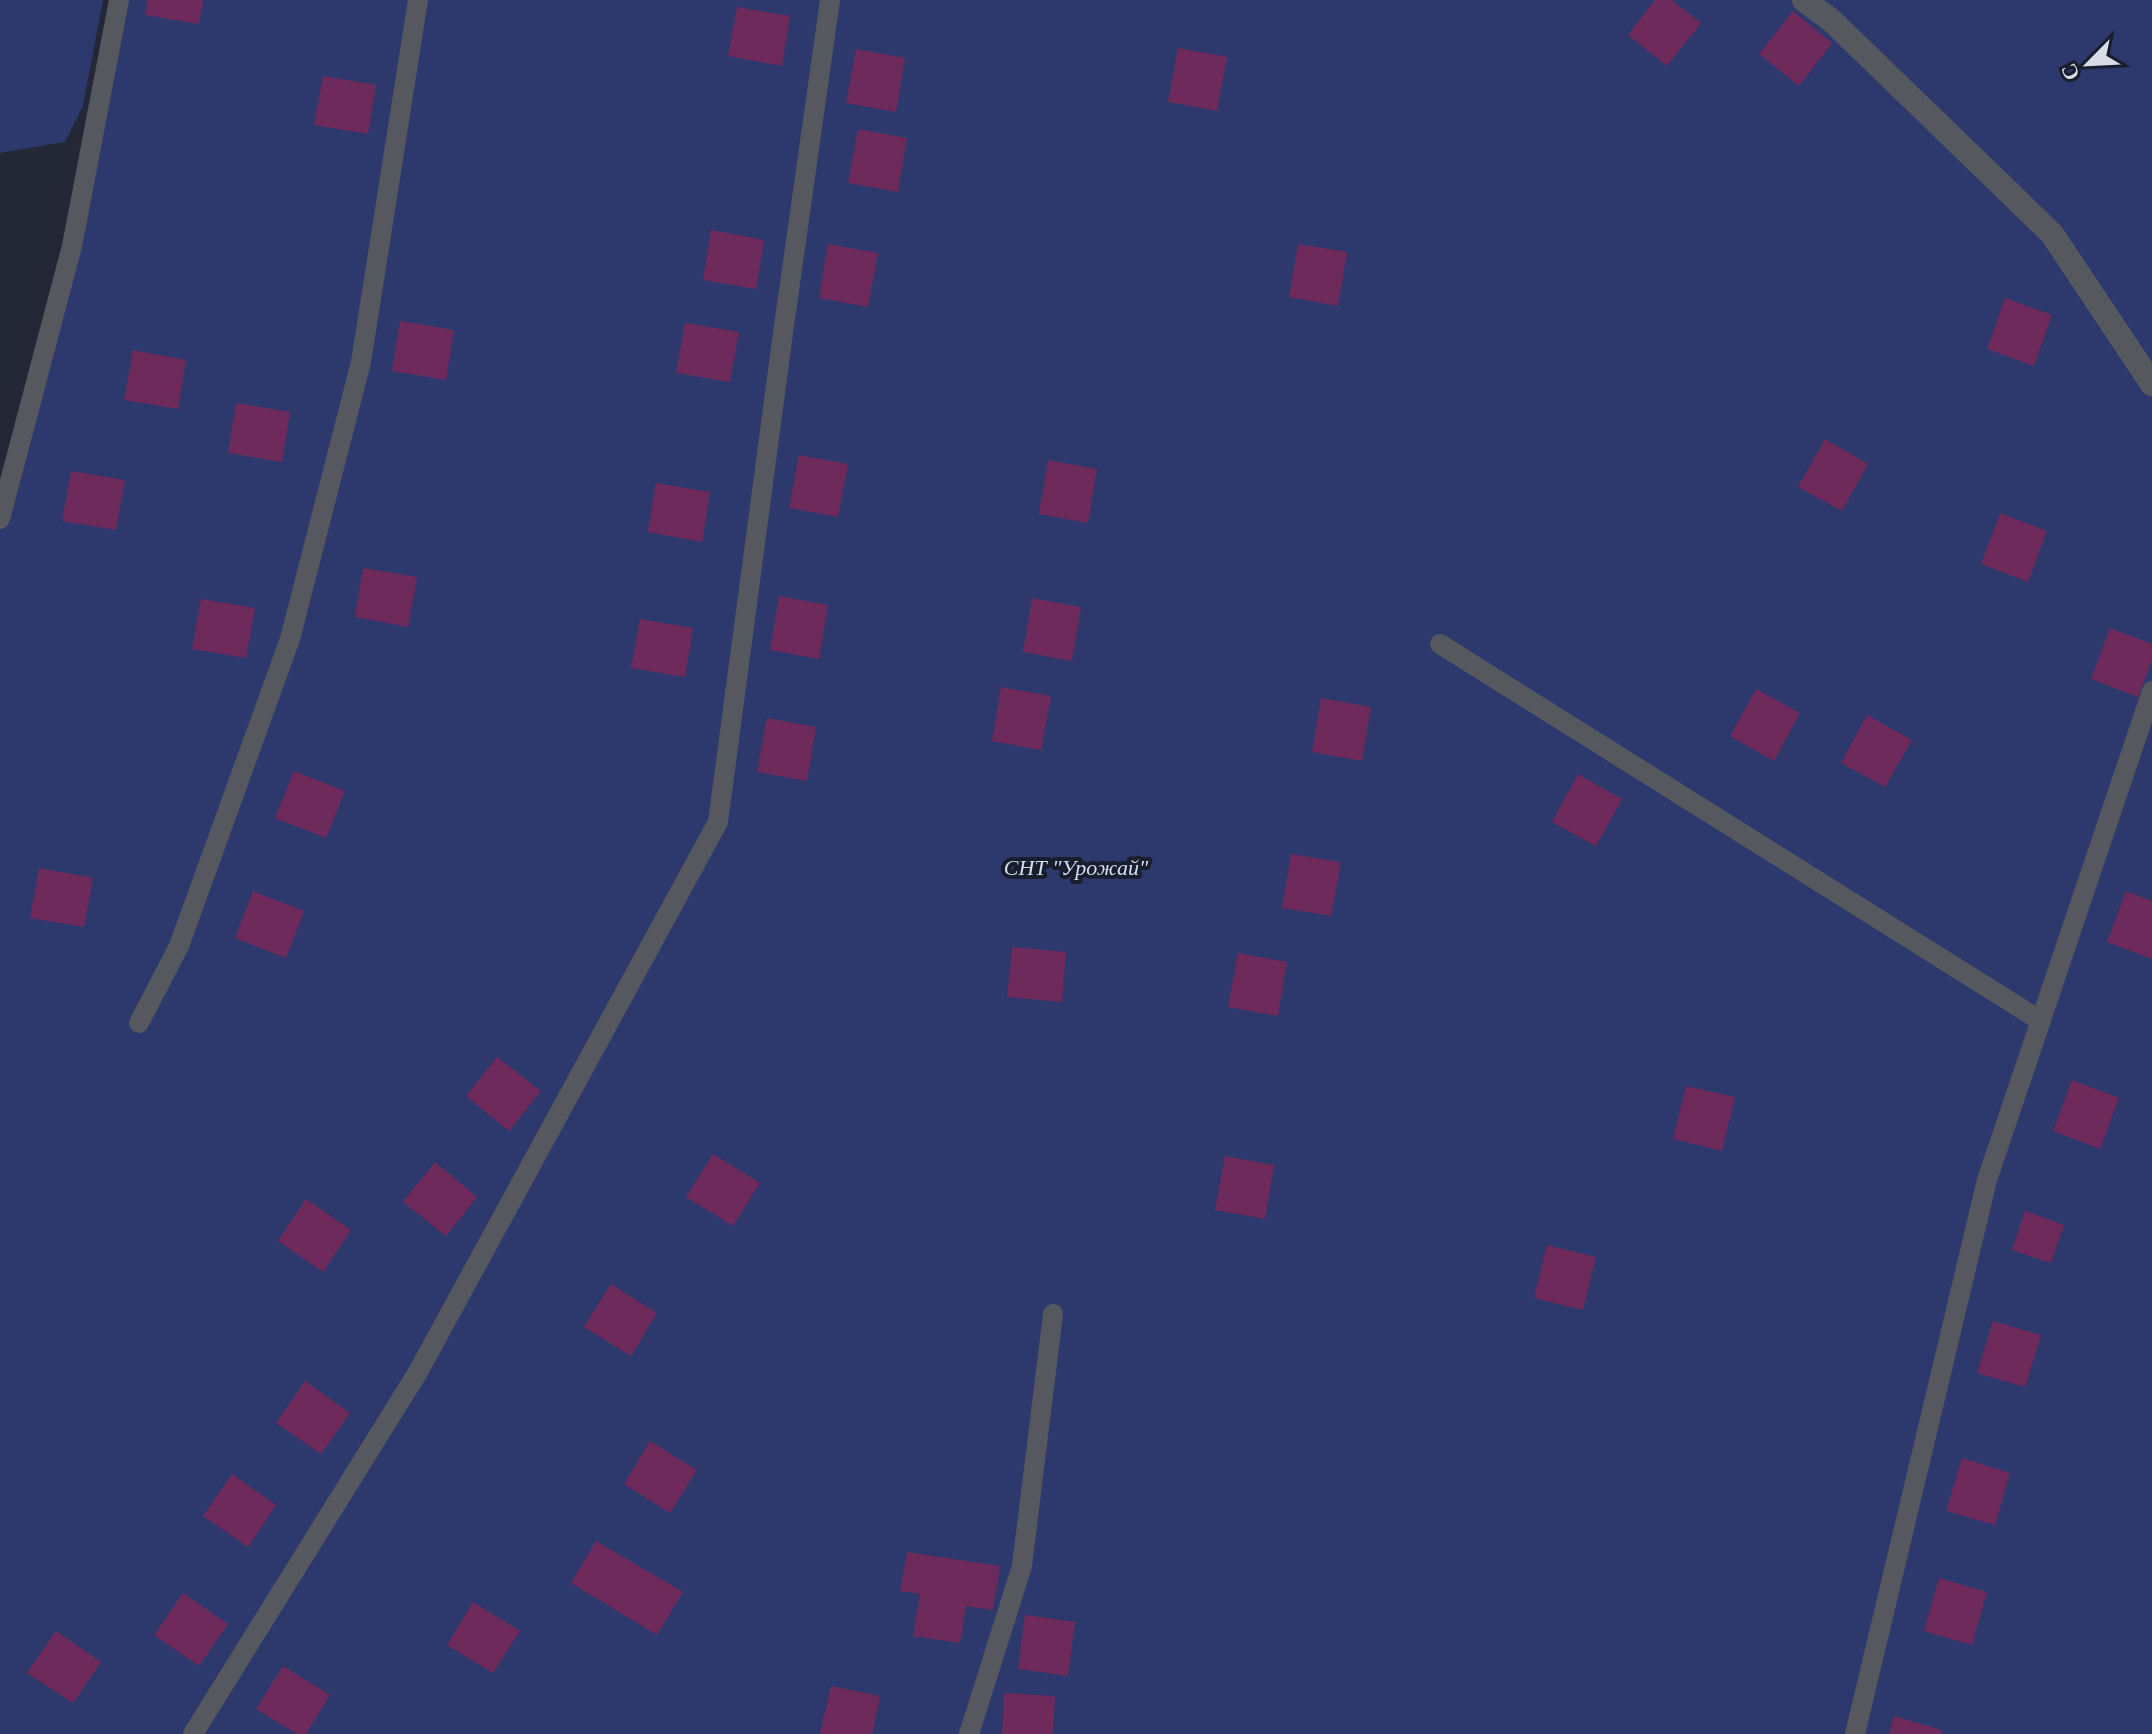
<svg xmlns="http://www.w3.org/2000/svg" width="2152" height="1734" font-family="'Times New Roman',serif">
<rect width="100%" height="100%" fill="#232736"/>
<g fill="#2d396d">
<path d="M0,0H103L83,106L65,142L0,153Z"/>
<path d="M118,0H2152V1734H0V517Z"/>
</g>
<g fill="#6d2a5b">
<path d="M147,0H203L199,24L145,15Z"/>
<path d="M1655,0H1672L1701,23L1667,66L1628,35Z"/>
<path d="M737,7L790,16L782,66L728,56Z"/>
<path d="M1793,11L1832,43L1799,86L1759,54Z"/>
<path d="M1178,48L1227,57L1217,111L1168,102Z"/>
<path d="M856,49L905,58L896,112L846,103Z"/>
<path d="M323,76L376,85L368,134L314,125Z"/>
<path d="M858,129L907,138L898,192L848,183Z"/>
<path d="M711,230L764,240L756,289L703,280Z"/>
<path d="M828,244L878,253L868,307L819,298Z"/>
<path d="M1298,244L1347,252L1338,306L1289,297Z"/>
<path d="M2005,298L2052,315L2034,366L1987,349Z"/>
<path d="M400,321L454,330L446,380L392,371Z"/>
<path d="M685,323L739,332L730,382L676,373Z"/>
<path d="M133,350L186,360L178,409L124,400Z"/>
<path d="M236,403L290,412L282,462L228,453Z"/>
<path d="M1825,439L1868,464L1842,511L1798,487Z"/>
<path d="M799,455L848,464L838,517L789,508Z"/>
<path d="M1048,460L1097,469L1088,523L1039,514Z"/>
<path d="M71,471L125,480L116,530L62,521Z"/>
<path d="M656,483L710,492L702,542L648,532Z"/>
<path d="M2000,513L2047,531L2028,582L1981,564Z"/>
<path d="M363,568L417,577L408,627L355,617Z"/>
<path d="M779,596L828,605L819,659L770,650Z"/>
<path d="M1032,598L1081,607L1072,661L1023,652Z"/>
<path d="M201,599L255,608L246,658L192,649Z"/>
<path d="M640,619L693,628L685,677L631,668Z"/>
<path d="M2110,628L2152,644V660L2138,697L2091,679Z"/>
<path d="M1001,687L1051,696L1041,750L992,741Z"/>
<path d="M1756,689L1800,713L1774,761L1730,736Z"/>
<path d="M1321,698L1371,707L1362,761L1312,752Z"/>
<path d="M1867,715L1912,740L1885,787L1841,763Z"/>
<path d="M767,718L816,727L807,781L757,772Z"/>
<path d="M294,771L345,791L326,838L275,818Z"/>
<path d="M1578,774L1622,799L1596,846L1552,822Z"/>
<path d="M1291,854L1341,862L1331,916L1282,908Z"/>
<path d="M39,868L93,878L84,927L30,918Z"/>
<path d="M253,891L304,911L286,958L235,938Z"/>
<path d="M2126,891L2152,901V959L2107,942Z"/>
<path d="M1012,947L1066,952L1062,1002L1007,997Z"/>
<path d="M1238,953L1287,962L1278,1016L1228,1007Z"/>
<path d="M497,1057L541,1091L509,1131L466,1096Z"/>
<path d="M2072,1080L2119,1098L2100,1149L2053,1131Z"/>
<path d="M1686,1086L1735,1097L1722,1151L1673,1139Z"/>
<path d="M713,1154L760,1183L733,1226L686,1197Z"/>
<path d="M1225,1156L1274,1165L1265,1219L1215,1210Z"/>
<path d="M435,1162L477,1197L446,1236L403,1202Z"/>
<path d="M306,1199L351,1230L323,1272L278,1241Z"/>
<path d="M2025,1211L2064,1225L2051,1263L2012,1250Z"/>
<path d="M1547,1245L1596,1257L1583,1310L1534,1298Z"/>
<path d="M611,1284L657,1313L631,1356L584,1327Z"/>
<path d="M1993,1321L2041,1335L2025,1387L1977,1373Z"/>
<path d="M305,1381L350,1413L321,1454L276,1423Z"/>
<path d="M650,1441L697,1470L670,1513L624,1484Z"/>
<path d="M1962,1458L2010,1473L1995,1525L1946,1511Z"/>
<path d="M232,1474L276,1505L248,1547L203,1516Z"/>
<path d="M596,1541L683,1592L657,1635L571,1583Z"/>
<path d="M907,1552L1000,1566L993,1610L966,1606L960,1643L913,1636L920,1594L900,1591Z"/>
<path d="M1939,1578L1987,1592L1972,1645L1924,1631Z"/>
<path d="M183,1593L228,1624L199,1666L154,1635Z"/>
<path d="M473,1602L520,1631L493,1673L447,1645Z"/>
<path d="M1025,1615L1075,1622L1068,1676L1018,1669Z"/>
<path d="M56,1631L101,1662L73,1703L27,1673Z"/>
<path d="M283,1666L330,1695L306,1734H297L256,1709Z"/>
<path d="M831,1686L880,1696L872,1734H820Z"/>
<path d="M1004,1693L1055,1696L1053,1734H1002Z"/>
<path d="M1894,1716L1942,1730L1941,1734H1889Z"/>
</g>
<g fill="none" stroke-linecap="round" stroke-linejoin="round">
<g stroke="#55585f" stroke-width="20">
<path d="M0,519L72,246L119,0"/>
<path d="M1440,644L2041,1021"/>
<path d="M139,1023L179,946L290,639L361,362L418,0"/>
<path d="M193,1734L418,1372L718,822L783,333L830,0"/>
<path d="M969,1734L1022,1566L1053,1314"/>
<path d="M1855,1734L1987,1180L2152,691"/>
</g>
<path stroke="#55585f" stroke-width="24" d="M1804,0L1831,20L2052,234L2152,384"/>
</g>
<g text-anchor="middle" dominant-baseline="central" stroke-width="8" stroke-linejoin="round" paint-order="stroke">
<g font-size="22" font-style="italic" fill="#d7def3" stroke="#191e2c">
<text x="1076" y="867">СНТ "Урожай"</text>
</g>
</g>
<g transform="translate(2088 64) rotate(246)" stroke="#191e2c" stroke-width="6" paint-order="stroke">
<path d="M0-6L14 30L0 20L-14 30Z" fill="#d9dce6"/>
<text y="-12" font-size="22" font-weight="bold" text-anchor="middle" fill="#d9dce6">С</text>
</g>
</svg>
